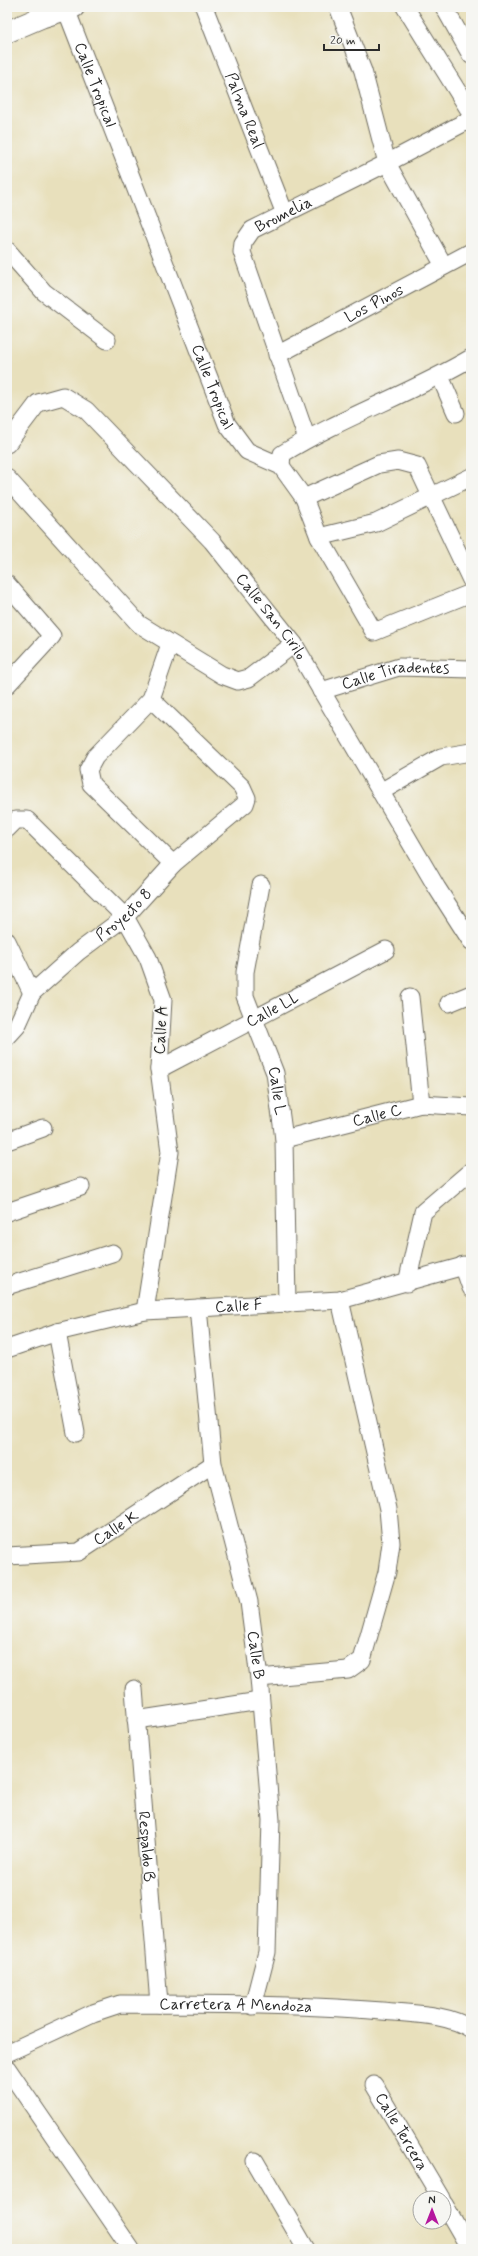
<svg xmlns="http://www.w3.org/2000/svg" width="478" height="2256" font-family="Mynerve,sans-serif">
<rect width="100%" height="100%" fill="#f6f6f2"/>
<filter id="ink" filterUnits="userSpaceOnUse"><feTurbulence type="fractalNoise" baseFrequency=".025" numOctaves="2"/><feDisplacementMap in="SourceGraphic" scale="8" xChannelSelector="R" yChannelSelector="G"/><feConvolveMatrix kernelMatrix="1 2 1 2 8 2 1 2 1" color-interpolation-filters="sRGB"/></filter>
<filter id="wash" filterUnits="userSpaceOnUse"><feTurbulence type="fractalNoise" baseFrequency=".012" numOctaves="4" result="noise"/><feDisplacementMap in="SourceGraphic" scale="16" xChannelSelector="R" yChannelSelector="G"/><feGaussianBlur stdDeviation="0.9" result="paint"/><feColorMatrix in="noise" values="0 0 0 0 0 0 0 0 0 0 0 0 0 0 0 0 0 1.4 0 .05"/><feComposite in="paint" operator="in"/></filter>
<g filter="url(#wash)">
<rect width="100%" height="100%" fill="#e8e0bc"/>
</g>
<g filter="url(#ink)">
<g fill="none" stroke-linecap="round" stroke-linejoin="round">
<g stroke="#6d6a5e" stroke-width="19">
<g id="minor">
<path id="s1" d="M204,7L285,214"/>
<path d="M338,7L363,71L387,163L444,266"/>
<path d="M405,7L471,113"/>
<path d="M444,7L471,55"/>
<path id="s2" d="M66,9L227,424L247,451L281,466L304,498L319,537L374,632L471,593"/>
<path d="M7,250L44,292L107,340"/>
<path id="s3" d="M277,355L471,252"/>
<path d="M440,376L456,413"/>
<path id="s4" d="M307,439L242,252L243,243L252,230L387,163L471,119"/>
<path id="s5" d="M7,444L38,403L63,396L86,410L212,541L294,644L437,888L471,941"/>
<path d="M281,466L282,454C342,417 410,394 471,358"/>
<path d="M7,478L139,624L222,675L238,681L249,678L294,644"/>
<path d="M304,498L379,464L398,461L417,466L471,580"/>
<path d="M319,537L376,523L471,477"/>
<path d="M7,584L52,636L7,685"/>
<path d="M170,644L151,699L95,757L88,770L91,784L173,864"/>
<path id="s6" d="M321,691L399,667L471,669"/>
<path d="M382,791L441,757L471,752"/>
<path d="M7,829L16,820H27L125,917L148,958L163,1000L159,1069L170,1152L145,1311"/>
<path id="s7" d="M261,885L245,972V996L275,1073L284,1139L287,1304"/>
<path d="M7,941L32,993"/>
<path d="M410,997L421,1104"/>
<path d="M449,1003L471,994"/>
<path id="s8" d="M7,1037L17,1026L32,993L78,952L125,917L173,864L245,804L247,798L242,787L151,699"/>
<path id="s9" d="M159,1069L386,950"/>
<path id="s10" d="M284,1139L421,1104L471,1107"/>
<path d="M7,1141L43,1128"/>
<path d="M7,1212L81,1187"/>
<path d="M463,1265L471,1288"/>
<path d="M407,1283L423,1212L471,1171"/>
<path d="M7,1286L112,1253"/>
<path id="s11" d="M198,1308L213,1464L249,1602L259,1678L271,1820L267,1952L253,2006"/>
<path d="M57,1332L76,1433"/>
<path id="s12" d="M7,1349L57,1332L145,1311L340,1300L471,1264"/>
<path id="s13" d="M7,1556L79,1552L213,1464"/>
<path d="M259,1678L348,1670L362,1660L387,1572L391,1543L388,1509L340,1300"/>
<path id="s14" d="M134,1689L159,2004"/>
<path d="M136,1720L260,1701"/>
<path id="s15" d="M7,2053L93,2013L120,2004C207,2004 295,2004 382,2011C411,2014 446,2013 471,2029"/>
<path d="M7,2068L131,2249"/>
<path id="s16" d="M374,2085L441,2198"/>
<path d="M255,2161L306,2249"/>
<path d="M444,2204L470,2249"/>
</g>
</g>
<g stroke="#6d6a5e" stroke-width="23">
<path id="tertiary" d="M7,32L42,17L74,7"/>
</g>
<use href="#minor" stroke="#fff" stroke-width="17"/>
<use href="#tertiary" stroke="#fff" stroke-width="21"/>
</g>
</g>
<g text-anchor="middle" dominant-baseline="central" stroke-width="3" stroke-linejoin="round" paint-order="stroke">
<g font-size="16" fill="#2b2b2b" stroke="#f6f6f2">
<text stroke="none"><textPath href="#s2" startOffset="81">Calle Tropical</textPath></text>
<text stroke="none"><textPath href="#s1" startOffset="111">Palma Real</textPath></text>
<text stroke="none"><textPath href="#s4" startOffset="258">Bromelia</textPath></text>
<text stroke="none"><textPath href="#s3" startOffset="110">Los Pinos</textPath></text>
<text stroke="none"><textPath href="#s2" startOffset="405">Calle Tropical</textPath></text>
<text stroke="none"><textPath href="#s5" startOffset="382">Calle San Cirilo</textPath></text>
<text stroke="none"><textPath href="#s6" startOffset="77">Calle Tiradentes</textPath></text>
<text stroke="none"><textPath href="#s8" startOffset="172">Proyecto 8</textPath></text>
<text stroke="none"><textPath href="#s9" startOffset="128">Calle LL</textPath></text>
<text transform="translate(161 1030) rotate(-87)">Calle A</text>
<text stroke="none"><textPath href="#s7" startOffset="213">Calle L</textPath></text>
<text stroke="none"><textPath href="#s10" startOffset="96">Calle C</textPath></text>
<text stroke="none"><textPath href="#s12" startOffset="237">Calle F</textPath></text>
<text stroke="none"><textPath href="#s13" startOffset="116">Calle K</textPath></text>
<text stroke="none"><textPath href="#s11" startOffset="353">Calle B</textPath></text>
<text stroke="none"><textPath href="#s14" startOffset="158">Respaldo B</textPath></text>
<text stroke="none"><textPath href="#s15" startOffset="239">Carretera A Mendoza</textPath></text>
<text stroke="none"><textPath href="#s16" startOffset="54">Calle Tercera</textPath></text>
</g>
</g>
<rect width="478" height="2256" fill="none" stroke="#f6f6f2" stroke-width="24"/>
<g transform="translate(432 2210)"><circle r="19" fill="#f6f6f2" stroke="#a5a5a2"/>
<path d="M0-3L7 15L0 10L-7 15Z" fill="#b5179e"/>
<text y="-6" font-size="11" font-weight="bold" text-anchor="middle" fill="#2b2b2b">N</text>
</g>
<path d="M324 44v6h55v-6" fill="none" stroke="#2b2b2b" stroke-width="2"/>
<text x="330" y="44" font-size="12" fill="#2b2b2b" stroke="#f6f6f2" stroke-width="3" paint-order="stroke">20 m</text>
</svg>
